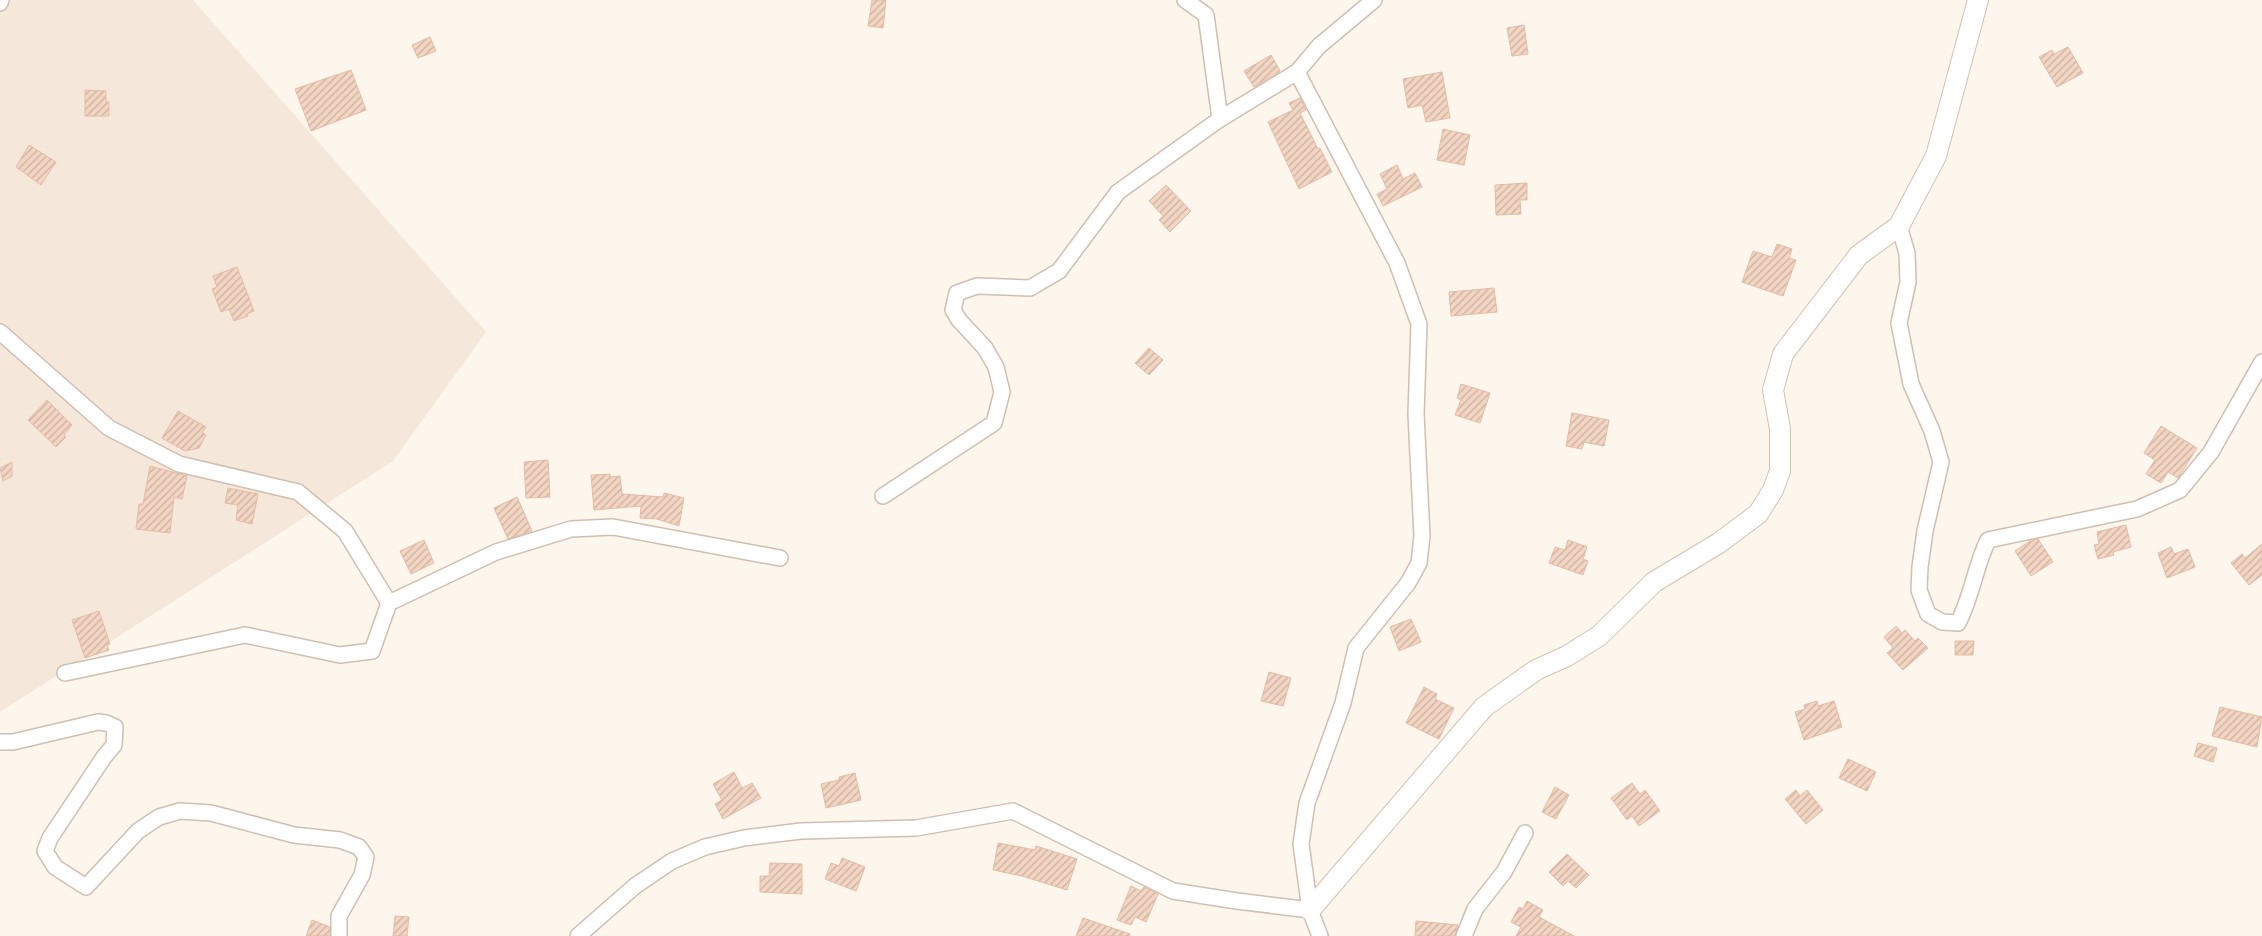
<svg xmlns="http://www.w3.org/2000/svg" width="2262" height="936" font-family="'Roboto Condensed',sans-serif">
<defs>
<pattern id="building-hatch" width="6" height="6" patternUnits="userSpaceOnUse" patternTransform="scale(1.25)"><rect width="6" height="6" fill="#f3d5c3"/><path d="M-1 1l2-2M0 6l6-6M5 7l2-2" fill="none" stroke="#cab0a1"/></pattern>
</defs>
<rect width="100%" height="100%" fill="#fdf6ec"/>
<path fill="#f5e8da" d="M0,0H193L486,332L393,461L0,712Z"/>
<g fill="url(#building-hatch)" stroke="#e6bba3">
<path d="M872,0H886L883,28L868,26Z"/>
<path d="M1524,25L1528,54L1512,56L1507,28Z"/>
<path d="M430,37L436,51L418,58L412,45Z"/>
<path d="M2068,47L2083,73L2057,87L2039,57L2052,50L2054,54Z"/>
<path d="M1271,55L1280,71L1254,87L1244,71Z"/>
<path d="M351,70L366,110L311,131L295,89Z"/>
<path d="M1442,72L1450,118L1426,122L1422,105L1408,108L1403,79Z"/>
<path d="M85,90L106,91V102H109V116H85Z"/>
<path d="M1300,98L1306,110L1300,113L1318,149L1320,148L1332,172L1299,189L1268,122L1293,110L1289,103Z"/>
<path d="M1443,129L1470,135L1464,165L1437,160Z"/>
<path d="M29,145L56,162L41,185L16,167Z"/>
<path d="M1397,165L1403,179L1415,173L1422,187L1383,206L1377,194L1387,189L1380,174Z"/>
<path d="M1527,183V200H1520L1521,214L1496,215L1495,185Z"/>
<path d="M1166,185L1191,211L1170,232L1159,220L1163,216L1149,201Z"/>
<path d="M1777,244L1792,249L1789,258L1796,260L1783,296L1742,282L1753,251L1772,257Z"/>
<path d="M237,267L254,311L247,314L248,316L234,321L229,309L221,312L212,289L217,287L213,276Z"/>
<path d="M1494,288L1497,312L1451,316L1449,292Z"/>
<path d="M1149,348L1163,360L1149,375L1135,363Z"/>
<path d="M1461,384L1490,393L1480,423L1455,415L1461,400L1457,398Z"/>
<path d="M47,400L72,425L64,435L66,437L56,447L28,420Z"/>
<path d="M178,411L206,427L202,433L206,435L199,448L185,451L162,438Z"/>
<path d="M1572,413L1609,420L1604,446L1584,442L1582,449L1566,446Z"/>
<path d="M2161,426L2197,448L2178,478L2168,472L2161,483L2146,474L2155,460L2144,453Z"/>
<path d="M548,460L550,497L526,498L524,462Z"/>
<path d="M12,462V476L3,481L0,468Z"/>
<path d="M150,466L187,476L182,499L174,497L170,533L136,529L139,504H143Z"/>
<path d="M610,474V477L620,476L622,494L663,497L664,493L684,498L679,526L657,519L640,518L641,506L594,510L591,475Z"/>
<path d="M228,488L258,494L252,524L236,520L238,505L225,503Z"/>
<path d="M517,497L532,531L508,539L494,508Z"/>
<path d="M2126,525L2131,547L2113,552L2114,555L2098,559L2094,545L2099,544L2097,532Z"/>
<path d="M2038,539L2053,562L2031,576L2015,551L2030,541Z"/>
<path d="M424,540L434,563L411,574L400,551Z"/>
<path d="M1568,540L1587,547L1583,559L1588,561L1583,575L1549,563L1555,547L1565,550Z"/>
<path d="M2262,544V575L2249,585L2231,563L2242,554L2245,558Z"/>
<path d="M2171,547L2174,554L2188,549L2195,567L2167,578L2158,553Z"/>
<path d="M99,611L110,644L107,645L109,650L85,658L72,620Z"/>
<path d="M1411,619L1421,642L1399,651L1390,627Z"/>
<path d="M1896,626L1902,633L1905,630L1915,641L1918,638L1928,648L1903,670L1887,653L1893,648L1884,637Z"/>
<path d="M1955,641H1974L1973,655H1955Z"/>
<path d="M1269,672L1291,678L1283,706L1261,701Z"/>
<path d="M1424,687L1437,694L1435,699L1454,708L1439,739L1406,723Z"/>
<path d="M1817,701L1818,706L1834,701L1842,727L1804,740L1795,712L1805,709L1804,705Z"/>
<path d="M2220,707L2262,717L2257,747L2212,736Z"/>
<path d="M2198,743L2217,748L2213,762L2194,756Z"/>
<path d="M1848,759L1876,772L1867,791L1839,778Z"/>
<path d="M734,772L742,788L752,783L761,798L723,819L715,804L722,800L713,784Z"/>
<path d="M855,773L861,800L826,808L821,784L839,780V777Z"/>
<path d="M1632,783L1640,794L1645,790L1660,811L1639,826L1632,816L1627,820L1611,798Z"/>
<path d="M1555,787L1569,795L1556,819L1542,812Z"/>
<path d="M1796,790L1800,796L1807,790L1823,810L1806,824L1785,799Z"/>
<path d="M998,843L1035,850L1036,846L1077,859L1067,890L1022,876L993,870Z"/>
<path d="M1567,854L1589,875L1576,888L1568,881L1563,886L1549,872Z"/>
<path d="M842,858L865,867L856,891L825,879L831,863L839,866Z"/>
<path d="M770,863L802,864V894L760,892V876H769Z"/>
<path d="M1131,886L1141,891L1144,887L1158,894L1146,922L1135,917L1131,925L1117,920Z"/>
<path d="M1527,901L1543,910L1539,917L1574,936H1516L1521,927L1511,922L1519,907L1523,909Z"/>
<path d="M395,916L409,917L407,936H393Z"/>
<path d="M1083,918L1130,934V936H1076Z"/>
<path d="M312,920L330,927V936H306Z"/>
<path d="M1416,921L1458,925L1455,936H1415Z"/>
</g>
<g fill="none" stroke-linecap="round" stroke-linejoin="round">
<g stroke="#d1beb0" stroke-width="18">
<g id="street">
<path d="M1185,0L1206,15L1220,119"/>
<path d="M0,3L1,0"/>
<path d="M1297,72L1397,263L1419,324L1416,414L1422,536L1419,563L1408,583L1356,648L1343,703L1307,803L1301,844L1310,910L1320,936"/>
<path d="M1899,226L1907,253L1908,282L1899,323L1911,384L1932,431L1941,462L1925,531L1920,567L1919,590L1928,614L1942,622L1958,623C1972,596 1975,567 1988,540L2137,509L2180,490L2211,452L2262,362"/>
<path d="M0,332L109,428L179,464L298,492L345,531L389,603"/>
<path d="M883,496L994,423L1002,392L996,367L985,348L959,320L953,310L957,293L977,286L1030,288L1059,271L1118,192L1220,119L1297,72L1319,46L1374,0"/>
<path d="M65,673L245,635L340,655L372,651L389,603L496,552L571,529L613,527L780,558"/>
<path d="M0,742H13L98,722L106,723L115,727L114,745L104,757L50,838L45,851L55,867L86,887L138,831L159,817L180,811L211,813L294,835L340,840L359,847L366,857L362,875L339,916V936"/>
<path d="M578,936L635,886L672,861L705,847L744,838L801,831L916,828L1013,811L1173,891L1237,901L1310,910"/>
<path d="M1464,936L1475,909L1504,872L1525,833"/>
</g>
</g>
<g stroke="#d6c0b0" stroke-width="22">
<path id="secondary" d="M1310,910L1484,707L1536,670L1567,656L1599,636L1654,582L1719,543L1758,514L1773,490L1780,471V429L1773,390L1783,354L1859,255L1899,226L1936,156L1978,0"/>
</g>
<use href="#street" stroke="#fff" stroke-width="15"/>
<use href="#secondary" stroke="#fff" stroke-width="20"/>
</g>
</svg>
